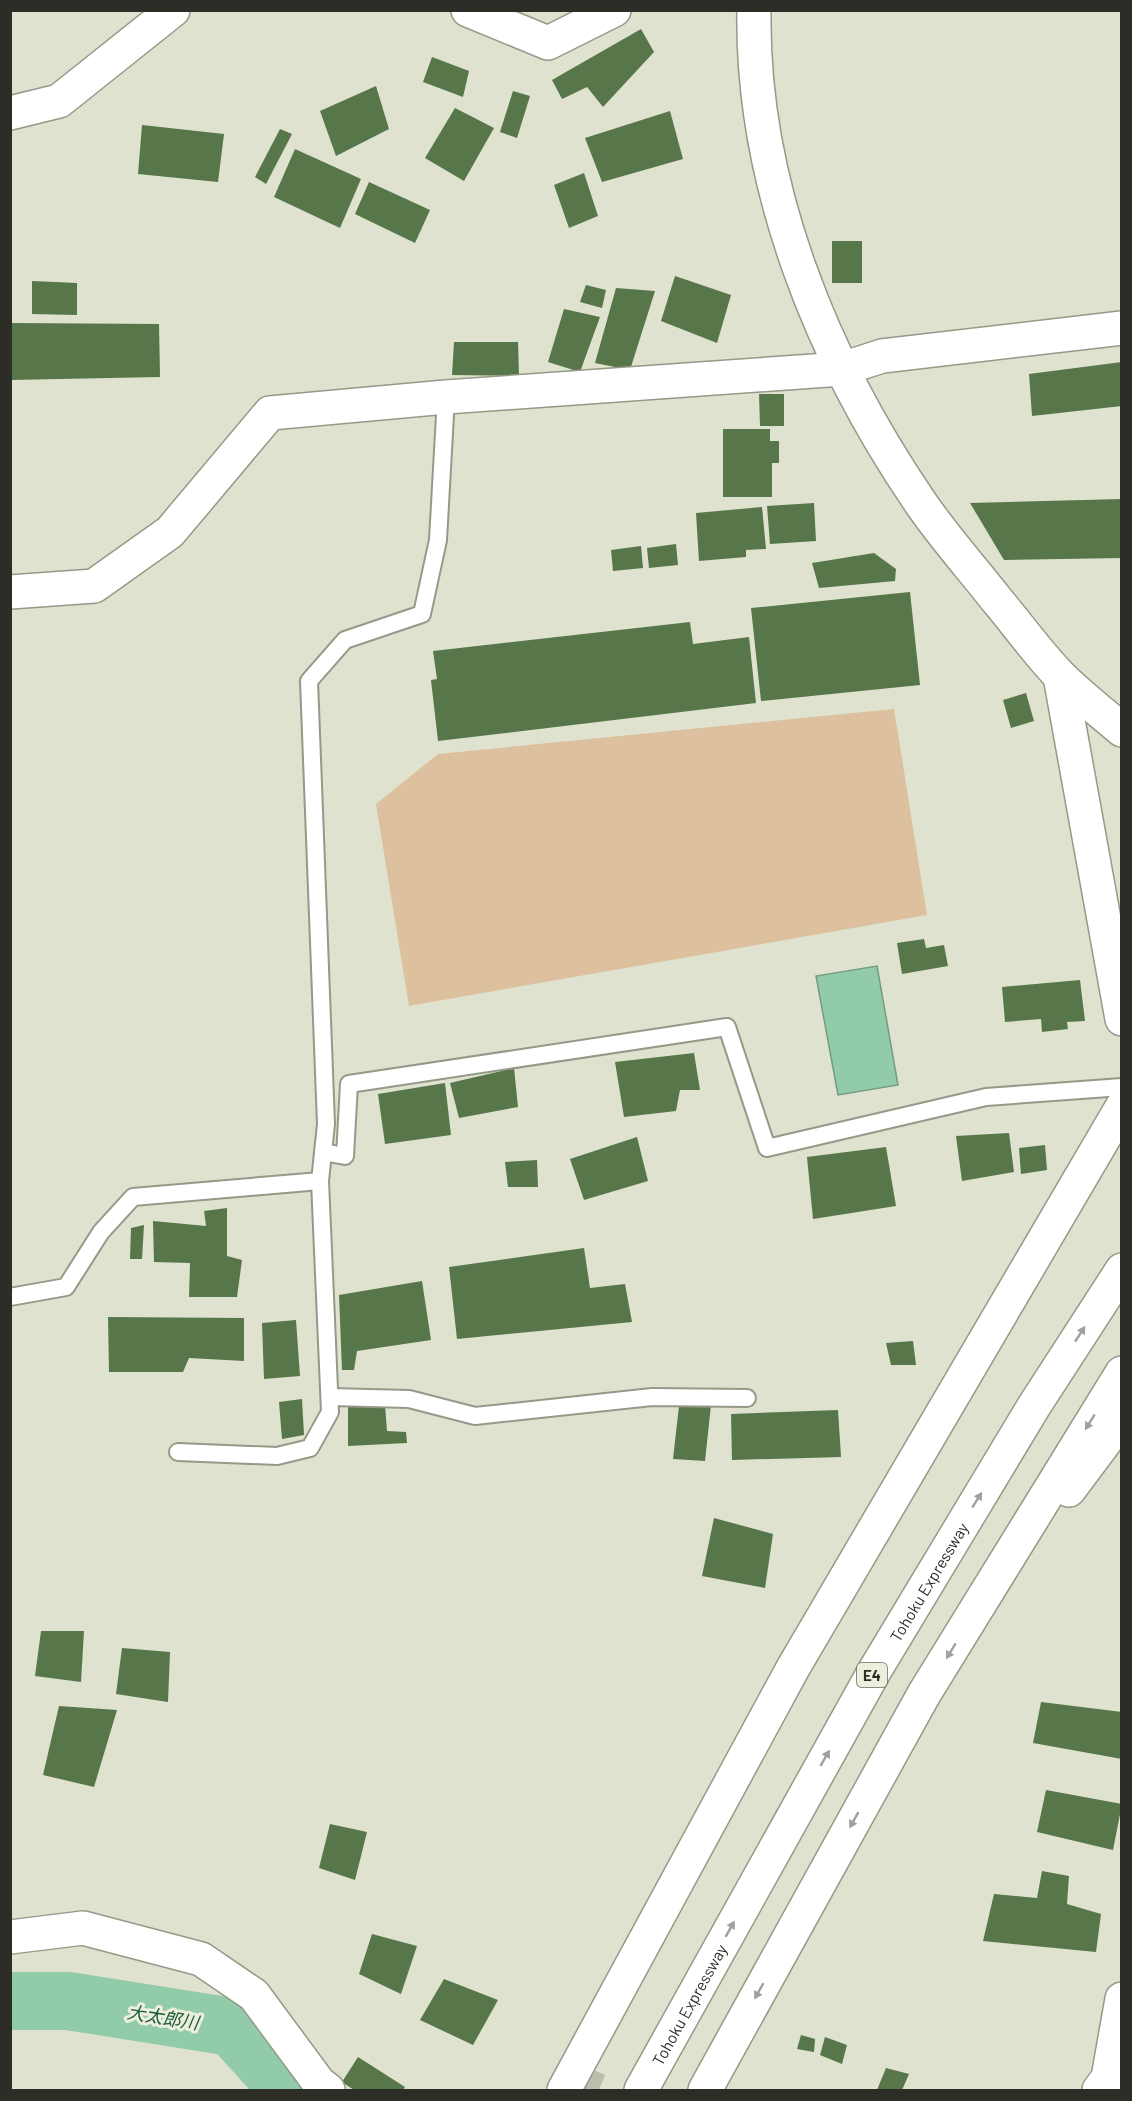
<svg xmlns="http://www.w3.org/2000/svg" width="1132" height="2101" font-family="Barlow,'Noto Sans JP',sans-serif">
<rect width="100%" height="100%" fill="#dee2cf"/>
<path fill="#ddc19e" d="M894,709L927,915L409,1006L376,804L438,754Z"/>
<path fill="#92cba9" stroke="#739c82" stroke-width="1.5" d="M877,966L898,1085L838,1095L816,976Z"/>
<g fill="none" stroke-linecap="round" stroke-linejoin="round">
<path stroke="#92cba9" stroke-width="58" d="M10,2001H68L232,2027L289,2090"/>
</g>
<g fill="#577649">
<path d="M641,29L654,52L603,107L587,87L562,99L552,80Z"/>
<path d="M432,57L469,71L463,97L423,82Z"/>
<path d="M376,86L389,129L336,156L320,111Z"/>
<path d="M513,91L530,96L517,138L500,132Z"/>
<path d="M455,108L494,128L464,181L425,158Z"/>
<path d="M670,111L683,159L602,182L585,138Z"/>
<path d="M142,125L224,134L218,182L138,174Z"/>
<path d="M280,129L292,134L266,184L255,177Z"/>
<path d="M295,149L361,179L340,228L274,197Z"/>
<path d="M584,173L598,216L569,228L554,185Z"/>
<path d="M369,182L430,210L415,243L355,214Z"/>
<rect x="832" y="241" width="30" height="42"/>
<path d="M675,276L731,295L717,343L661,321Z"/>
<path d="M32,281L77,283V315L32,314Z"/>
<path d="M586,285L606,290L602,308L580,302Z"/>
<path d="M616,288L655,291L630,370L595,363Z"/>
<path d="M564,309L600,317L580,372L548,362Z"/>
<path d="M10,323L159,324L160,377L10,380Z"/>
<path d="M454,342H518L519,376L452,375Z"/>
<path d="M1122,362V406L1032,416L1029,374Z"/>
<path d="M759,394H784V426H760Z"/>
<path d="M723,429H770V441H779V463H772V497H723Z"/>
<path d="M1122,499V558L1004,560L970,503Z"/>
<path d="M814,503L816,541L770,544L767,506Z"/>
<path d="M762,507L766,549L746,550V557L699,561L696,513Z"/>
<path d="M676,544L678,565L649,568L647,548Z"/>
<path d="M641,546L643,568L613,571L611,550Z"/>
<path d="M874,553L896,569L895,581L819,588L812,563Z"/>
<path d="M910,592L920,685L761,701L751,608Z"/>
<path d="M690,622L693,644L749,637L756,703L438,741L431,680L437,679L433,651Z"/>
<path d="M1026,693L1034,721L1011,728L1003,700Z"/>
<path d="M924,939L926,948L944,945L948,966L902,974L897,943Z"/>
<path d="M1080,980L1085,1021L1067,1022L1068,1029L1042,1032L1041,1019L1005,1022L1002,987Z"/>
<path d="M694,1053L700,1090H680L676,1111L624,1117L615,1062Z"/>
<path d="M514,1068L518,1107L459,1118L450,1083Z"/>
<path d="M445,1083L451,1135L385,1144L378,1094Z"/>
<path d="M1009,1133L1014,1172L962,1181L956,1136Z"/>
<path d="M637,1137L648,1181L584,1200L570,1159Z"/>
<path d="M1045,1145L1047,1170L1021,1174L1019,1148Z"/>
<path d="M886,1147L896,1206L813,1219L807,1157Z"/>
<path d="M537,1160L538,1187H508L505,1162Z"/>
<path d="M227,1208V1256L242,1260L237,1297H189L190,1263L154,1262L153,1221L206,1226L204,1211Z"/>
<path d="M144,1225L142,1259H130L131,1228Z"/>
<path d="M584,1248L590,1288L625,1284L632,1322L457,1339L449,1267Z"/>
<path d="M422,1281L431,1340L357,1351L354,1370H342L339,1295Z"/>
<path d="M108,1317L244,1318V1361L189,1358L183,1372H109Z"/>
<path d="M296,1320L300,1376L264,1379L262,1323Z"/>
<path d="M913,1341L916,1365H891L886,1343Z"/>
<path d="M302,1399L304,1435L282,1439L279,1402Z"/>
<path d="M348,1405H385L387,1431L406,1432L407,1443L348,1446Z"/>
<path d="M711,1405L705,1461L673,1459L679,1406Z"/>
<path d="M838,1410L841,1457L732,1460L731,1414Z"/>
<path d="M714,1518L773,1534L765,1588L702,1576Z"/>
<path d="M41,1631H84L81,1682L35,1676Z"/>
<path d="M122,1648L170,1652L168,1702L116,1694Z"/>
<path d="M1041,1702L1122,1712V1759L1033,1743Z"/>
<path d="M59,1706L117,1710L94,1787L43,1775Z"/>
<path d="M1046,1790L1122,1804L1113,1850L1037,1832Z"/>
<path d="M330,1824L367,1832L355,1880L319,1868Z"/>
<path d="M1042,1871L1069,1876L1067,1904L1101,1914L1096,1952L983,1941L994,1894L1037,1898Z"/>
<path d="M372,1934L417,1946L401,1994L359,1974Z"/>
<path d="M444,1979L498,2000L473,2045L420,2020Z"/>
<path d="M801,2035L815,2039L814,2052L797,2049Z"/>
<path d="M825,2037L847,2045L842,2064L820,2055Z"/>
<path d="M358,2057L405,2087L403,2090H354L342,2082Z"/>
<path d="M886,2068L909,2074L902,2090H877Z"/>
</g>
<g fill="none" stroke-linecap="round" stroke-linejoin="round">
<path stroke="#babead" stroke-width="33" stroke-dasharray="33 16" stroke-linecap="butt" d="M584,2084L599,2090"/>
<g stroke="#959987" stroke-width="20">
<g id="lane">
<path d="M323,1152L345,1156L349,1084L727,1027L767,1148L986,1097L1122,1087"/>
<path d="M10,1297L66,1287L101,1232L133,1197L320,1181"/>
<path d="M330,1397L409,1399L475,1416L652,1397L747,1398"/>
<path d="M178,1452L277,1456L310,1448L330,1412L320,1181L326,1124L309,681L345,640L422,614L438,540L446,397"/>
</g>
</g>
<g stroke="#959987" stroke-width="36">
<g id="street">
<path d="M468,10L548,43L614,10"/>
<path d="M10,113L59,101L173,10"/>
<path d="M10,592L94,586L170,532L270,413L446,397L842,369L882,356L1122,328"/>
<path d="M1060,676L1122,1019"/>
<path d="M10,1937L83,1928L201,1959L254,1995L319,2083L328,2090"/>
<path d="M564,2090L793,1668L1122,1107"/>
<path d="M1099,2090L1108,2078L1122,1999"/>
</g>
</g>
<g stroke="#959987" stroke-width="36">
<path id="secondary" d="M754,10C751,185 823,360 920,502C943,536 971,567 996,599C1017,624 1037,652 1060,676C1079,695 1101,712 1122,730"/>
</g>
<g stroke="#959987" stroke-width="36">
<g id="highway">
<path d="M1069,1490L1122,1419"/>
<path id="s1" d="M641,2090L875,1670L1034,1406L1122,1270"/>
<path d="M705,2090L924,1694L1122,1373"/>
</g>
</g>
<use href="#lane" stroke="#fff" stroke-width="16"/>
<use href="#street" stroke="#fff" stroke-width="33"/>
<use href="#secondary" stroke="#fff" stroke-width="33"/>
<use href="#highway" stroke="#fff" stroke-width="33"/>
</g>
<defs><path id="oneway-solid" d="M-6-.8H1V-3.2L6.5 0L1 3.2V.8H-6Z" transform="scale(1.5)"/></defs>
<g fill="#a0a09d">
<use href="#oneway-solid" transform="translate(1080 1334) rotate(-57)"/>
<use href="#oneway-solid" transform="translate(1090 1422) rotate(122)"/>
<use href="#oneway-solid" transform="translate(977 1500) rotate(-58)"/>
<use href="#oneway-solid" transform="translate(951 1651) rotate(121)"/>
<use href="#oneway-solid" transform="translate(825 1758) rotate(-60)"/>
<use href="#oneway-solid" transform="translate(854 1820) rotate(119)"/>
<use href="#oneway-solid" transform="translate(730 1929) rotate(-61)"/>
<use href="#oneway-solid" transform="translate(759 1991) rotate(119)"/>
</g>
<g text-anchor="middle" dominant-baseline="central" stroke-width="6" stroke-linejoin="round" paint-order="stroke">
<rect fill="#ebefdc" stroke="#65675d" stroke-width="1.5" x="857" y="1663" width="30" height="24" rx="4.5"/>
<g font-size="15" font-weight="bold" fill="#2c2d26">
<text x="872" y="1675">E4</text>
</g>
<g font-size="16" fill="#2c2d26" stroke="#ebefdc">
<text stroke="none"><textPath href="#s1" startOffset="584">Tohoku Expressway</textPath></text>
<text stroke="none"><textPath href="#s1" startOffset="98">Tohoku Expressway</textPath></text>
</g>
<g font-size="18" font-style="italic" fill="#1b5c3c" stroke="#ebefdc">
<text transform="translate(163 2017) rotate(9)">大太郎川</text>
</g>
</g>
<rect width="1132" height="2101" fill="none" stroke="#2c2d26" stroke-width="24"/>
</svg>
